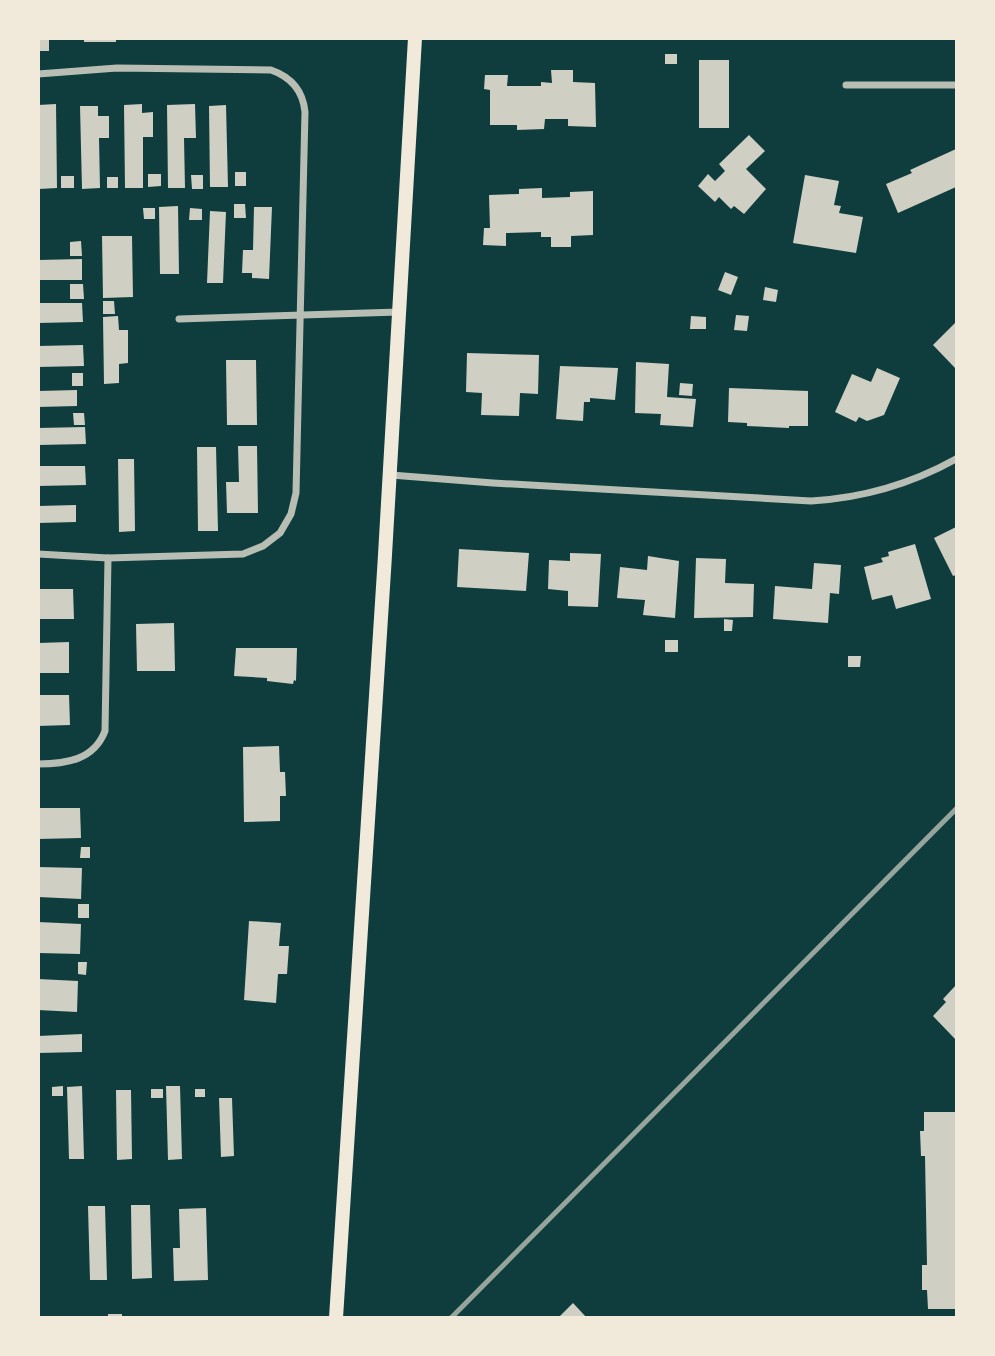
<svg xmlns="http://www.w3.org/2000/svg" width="995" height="1356" font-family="'Fira Sans Condensed',sans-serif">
<rect width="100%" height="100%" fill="#0f3d3e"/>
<g fill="#cfcfc3">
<rect x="38" y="38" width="11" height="13"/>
<rect x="84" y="38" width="32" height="4"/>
<rect x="665" y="54" width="12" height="10"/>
<rect x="699" y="60" width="30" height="68"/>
<path d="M551,70H573V82L595,83L596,127L568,126V119H545L544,129L517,130V125H490V90L484,89L485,75H508L507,86H541V82L552,83Z"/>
<path d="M56,104L57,188L39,189L38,105Z"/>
<path d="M142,104V113L153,112V137H143V188H125L124,105Z"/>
<path d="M195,104L196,138H184L185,188H168L167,105Z"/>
<path d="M226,105L228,187H210L209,106Z"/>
<path d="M80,106H98V116H109V138H99L100,188L82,189Z"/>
<path d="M749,135L765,151L746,169L766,189L744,214L734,206L731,209L719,197L715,202L698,186L708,174L715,181L725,171L719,164Z"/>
<path d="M956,149V187L898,213L886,184L912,173L910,170Z"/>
<rect x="235" y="172" width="11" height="14"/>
<path d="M148,174H161V186L148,187Z"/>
<path d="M191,175H203V189H192Z"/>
<path d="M805,175L839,181L834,205L841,206L839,213L863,217L856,253L793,243Z"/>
<rect x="61" y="176" width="13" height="12"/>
<rect x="107" y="177" width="11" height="11"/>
<path d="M542,188V198L570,197V192L593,191V235L571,236V247H551V237H541V232L506,233V246L483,245L484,228H490L489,195L519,194V189Z"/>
<path d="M234,204H245L246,218H234Z"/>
<path d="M178,206L179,274H160L159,207Z"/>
<path d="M254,207H272L269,279L252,278V273H242L243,250H253Z"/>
<path d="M143,208H155V219H144Z"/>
<path d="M190,208L202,209V220H189Z"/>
<path d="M210,211L226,212L223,283H207Z"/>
<path d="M102,236H132L133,297L103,298Z"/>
<path d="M81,241L82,256H70V242Z"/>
<path d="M82,259V280H38V260Z"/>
<path d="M725,272L738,277L731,295L718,290Z"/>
<path d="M70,284H83L84,299H70Z"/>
<path d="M765,287L778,290L776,302L763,300Z"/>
<path d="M103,301H114L115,314H103Z"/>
<path d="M38,303H82L83,322L38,323Z"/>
<path d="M736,315L749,316L747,331L734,330Z"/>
<path d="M118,316L119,330H128V363L119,364V383L104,384L103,317Z"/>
<path d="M691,316L706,317V329H690Z"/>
<path d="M956,322V369L933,345Z"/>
<path d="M83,345L84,366L38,367V346Z"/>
<path d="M467,353L539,355L538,394L520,393L519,416L481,415L482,393L466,392Z"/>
<path d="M226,360H256L257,425H227Z"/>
<path d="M636,362L669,364L667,397L696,399L693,427L660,425L661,414L635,413Z"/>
<path d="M560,366L618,368L615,400L590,398V402H584L583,421L556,419Z"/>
<path d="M877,368L900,378L884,415L867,421L859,417L856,422L835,412L852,374L871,382Z"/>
<rect x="72" y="373" width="11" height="13"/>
<path d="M680,383L693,384L692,396L679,395Z"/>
<path d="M729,388L808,391V426H789V428L747,426V423L728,422Z"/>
<path d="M77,390V406L38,407V391Z"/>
<path d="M73,413H84L85,425H74Z"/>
<path d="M85,427L86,444L38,445V428Z"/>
<path d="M238,446H257L258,513H227L226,482H239Z"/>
<path d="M197,447H216L218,531H198Z"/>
<path d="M118,459H134L135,531L119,532Z"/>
<path d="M38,466H85L86,485L38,486Z"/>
<path d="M76,505V522L38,523V506Z"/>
<path d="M956,527V575L953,576L934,538Z"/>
<path d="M915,544L931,599L896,609L892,595L872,600L864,567L883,562L881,558L889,556L888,552Z"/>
<path d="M459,549L529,553L526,591L457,587Z"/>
<path d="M570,553L601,554L598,607L568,606V591L548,589L549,560L570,561Z"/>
<path d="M648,556L679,561L675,618L643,615L645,600L617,598L620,567L647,570Z"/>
<path d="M696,558L726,559L725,583L754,584L753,617L694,618Z"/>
<path d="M814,563L841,565L839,594L830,593L828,623L773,619L775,586L812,589Z"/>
<path d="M38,589H73L74,619H38Z"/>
<path d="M724,619L733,620L732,631H724Z"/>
<path d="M174,623L175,671H137L136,624Z"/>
<rect x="665" y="640" width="13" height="12"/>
<path d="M69,642V673H38V643Z"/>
<path d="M236,648H297L296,681L294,680L293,684L267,681V678L234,676Z"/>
<path d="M848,656H861L860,667H848Z"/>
<path d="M38,695H69L70,725L38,726Z"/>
<path d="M279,746L280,772H285L286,796H280V821L244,822L243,747Z"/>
<path d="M38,808H80L81,838L38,839Z"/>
<path d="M81,847H90V858H80Z"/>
<path d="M38,867L82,868L81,899L38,897Z"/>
<rect x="78" y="904" width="11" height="14"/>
<path d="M249,921L281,923L279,946H289L287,974H278L276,1003L244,1000Z"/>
<path d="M38,922L81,924L80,954L38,953Z"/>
<path d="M78,962H87L86,975L78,974Z"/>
<path d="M38,979L78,981L77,1012L38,1010Z"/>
<path d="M956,985V1040L933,1016L946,1002L943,999Z"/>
<path d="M82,1034V1052L38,1053V1036Z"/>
<path d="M63,1086V1096H52V1087Z"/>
<path d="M82,1086L84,1159H69L67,1087Z"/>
<path d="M166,1086H180L182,1159L168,1160Z"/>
<rect x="151" y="1089" width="12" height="9"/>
<rect x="195" y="1089" width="10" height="8"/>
<path d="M116,1090H131L132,1159L117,1160Z"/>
<path d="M219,1098H232L234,1156L221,1157Z"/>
<path d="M924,1112H956V1309H928L927,1290H922V1265H927L925,1156H921L920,1131H924Z"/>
<path d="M131,1205H150L152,1278L132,1279Z"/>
<path d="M88,1206H105L107,1280H90Z"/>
<path d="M206,1208L208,1280L174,1281L173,1248H180L179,1209Z"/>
<path d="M573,1303L587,1318H558Z"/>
<rect x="108" y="1314" width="14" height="4"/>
</g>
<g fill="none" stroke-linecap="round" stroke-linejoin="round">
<g stroke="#b8beb3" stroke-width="7">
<path d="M38,74L117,68L271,70C291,77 303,91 305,112L296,493L291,514L280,533L263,546L243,554L108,558L38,554"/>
<path d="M846,85H956"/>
<path d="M179,319L399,312"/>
<path d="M391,475L493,483L811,501C863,498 911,484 956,459"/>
<path d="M38,764C66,764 94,760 105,731L108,558"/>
</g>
<path stroke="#f1e9da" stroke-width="14" d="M336,1318C364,891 392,465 415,38"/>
<path stroke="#97a49c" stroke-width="5" d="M451,1318L956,809"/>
</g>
<rect width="995" height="1356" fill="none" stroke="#f1e9da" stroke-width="80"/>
</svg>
